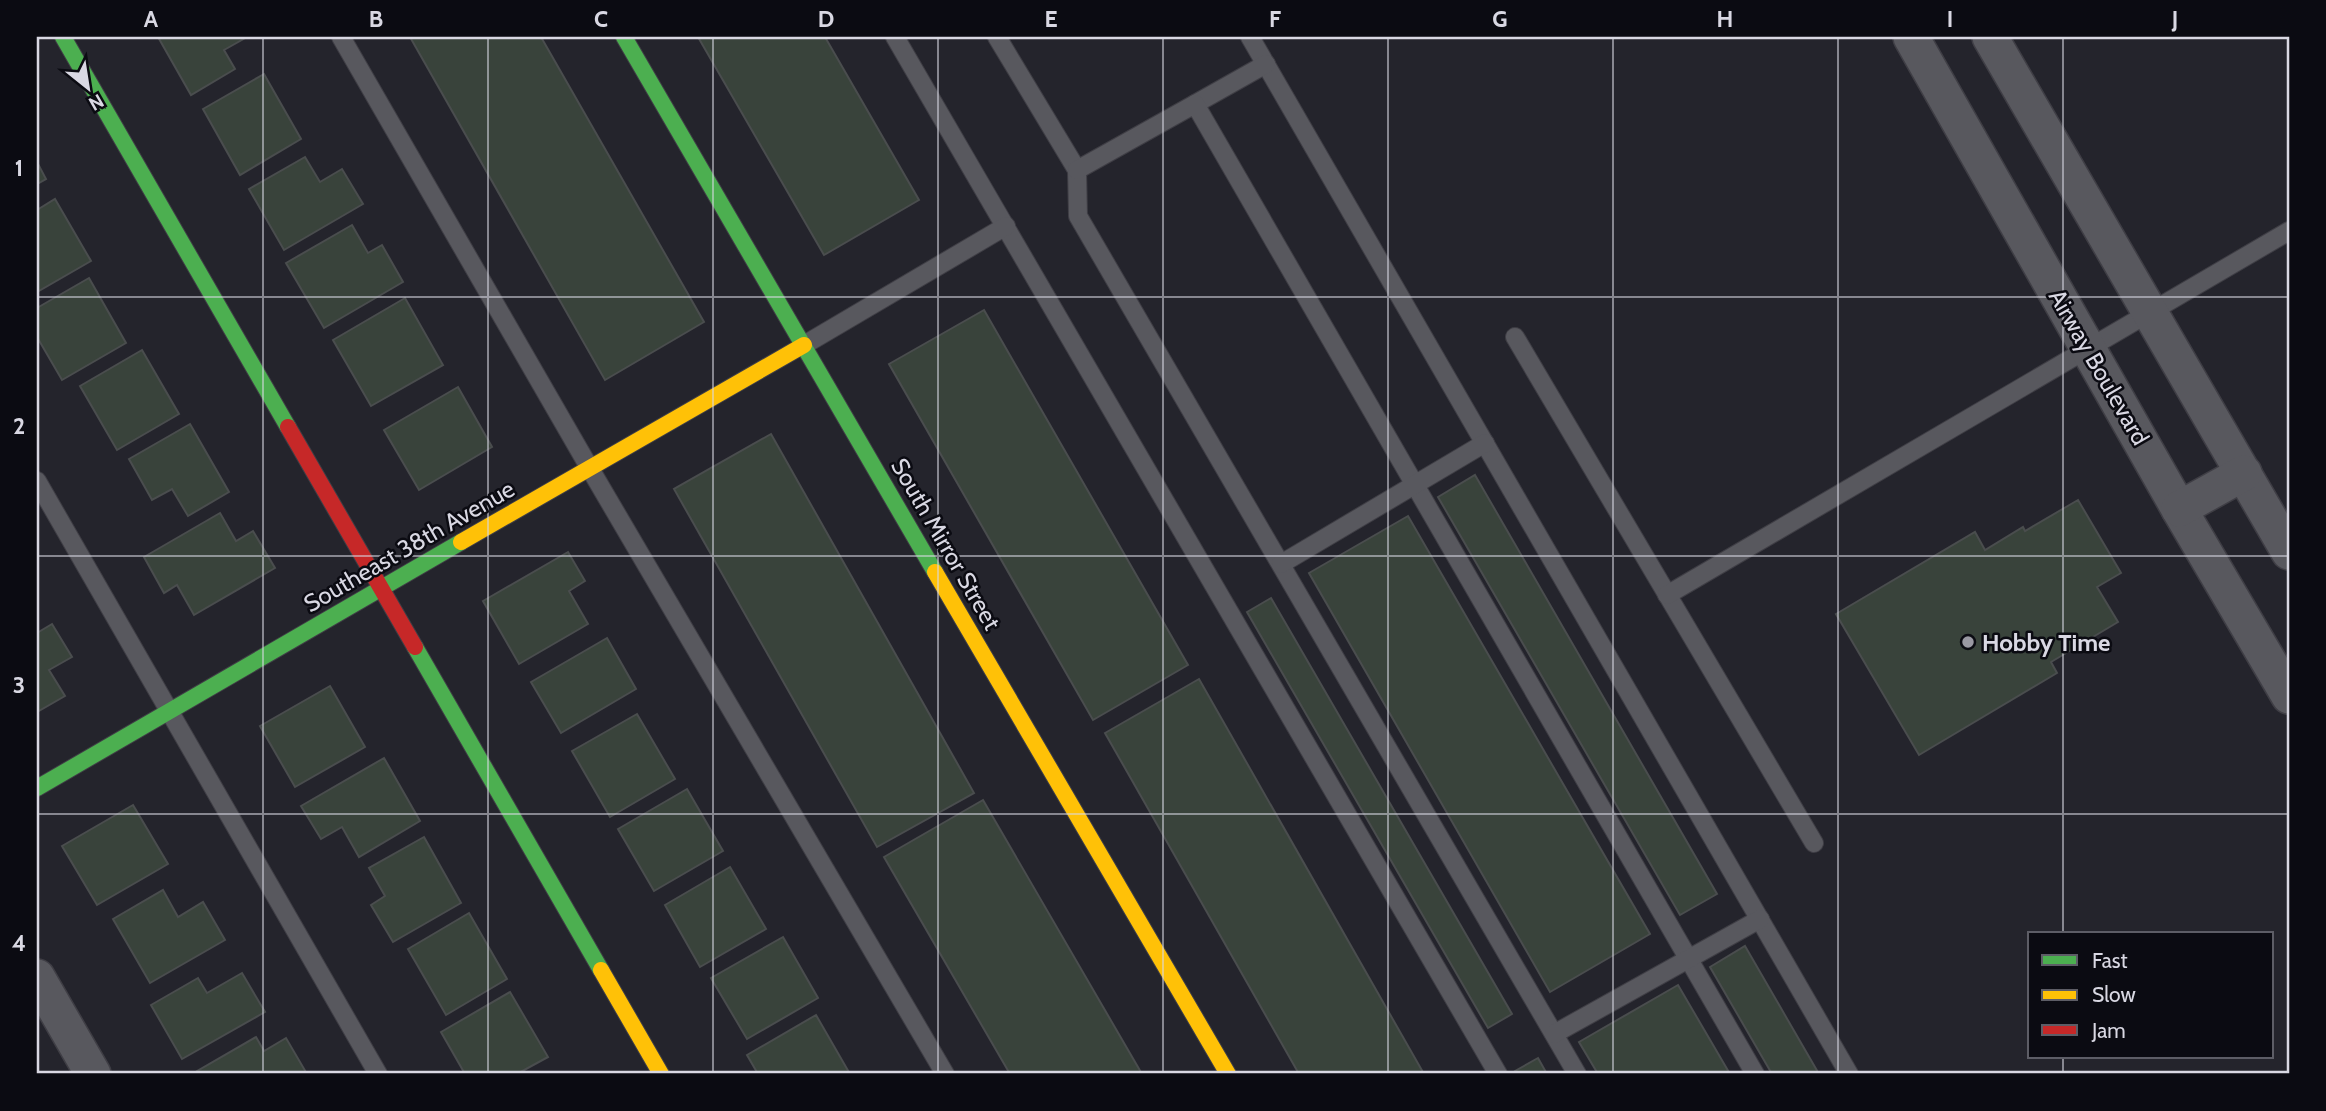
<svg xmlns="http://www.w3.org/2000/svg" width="2326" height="1111" font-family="Cabin,sans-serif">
<rect width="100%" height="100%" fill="#24242c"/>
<g fill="#39433b" stroke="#4a4d4e" stroke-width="2">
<path d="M158,37H247L224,50L235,69L191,95Z"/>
<path d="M410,37H541L704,322L605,380Z"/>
<path d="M698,37H825L919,200L824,255Z"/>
<path d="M264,74L301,139L240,175L203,109Z"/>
<path d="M305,157L320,182L342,169L363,204L284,250L249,189Z"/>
<path d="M37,162L46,179L37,184Z"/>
<path d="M55,199L91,261L37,292V210Z"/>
<path d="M352,225L368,253L382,245L403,282L324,328L286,263Z"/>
<path d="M89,278L126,343L62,380L37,337V308Z"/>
<path d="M405,298L443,365L371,406L333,340Z"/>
<path d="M984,310L1188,665L1093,720L889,364Z"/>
<path d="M142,350L179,414L117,450L80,386Z"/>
<path d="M458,387L492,447L419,490L384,430Z"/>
<path d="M190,424L229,492L188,516L172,489L152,500L129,459Z"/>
<path d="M771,434L974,793L877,847L674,489Z"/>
<path d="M1475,475L1717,894L1680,915L1438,497Z"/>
<path d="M2078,500L2121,573L2097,587L2118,622L2051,662L2057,673L1919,755L1836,614L1975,532L1985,550L2023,527L2025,531Z"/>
<path d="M220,513L236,541L253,531L275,568L194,615L177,585L164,593L144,557Z"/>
<path d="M1408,516L1650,934L1550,992L1309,573Z"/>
<path d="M568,552L585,581L569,591L588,624L519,664L483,601Z"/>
<path d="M1271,598L1512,1014L1488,1028L1247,612Z"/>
<path d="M52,624L72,657L49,670L65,696L37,712V633Z"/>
<path d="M607,638L636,689L561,733L531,682Z"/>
<path d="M1199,679L1424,1074H1299L1105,733Z"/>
<path d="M330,686L365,747L295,787L260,726Z"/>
<path d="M637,714L675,779L610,817L572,751Z"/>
<path d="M384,758L420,821L359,857L342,827L321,839L301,806Z"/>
<path d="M687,789L723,851L654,891L618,829Z"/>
<path d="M983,800L1142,1074H1010L884,857Z"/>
<path d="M133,805L168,864L97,905L62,846Z"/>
<path d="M424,837L461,903L393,942L371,905L385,896L369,868Z"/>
<path d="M730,867L766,929L700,967L665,905Z"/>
<path d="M163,890L178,917L203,902L225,940L150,983L113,919Z"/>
<path d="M469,913L507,979L446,1015L408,949Z"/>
<path d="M783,937L818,998L747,1039L711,978Z"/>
<path d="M1745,946L1819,1074H1772L1710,967Z"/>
<path d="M242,973L265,1012L182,1059L151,1005L198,978L207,993Z"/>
<path d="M1678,985L1730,1074H1598L1579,1042Z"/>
<path d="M510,992L548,1057L517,1074H465L441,1032Z"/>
<path d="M816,1015L850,1074H758L747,1055Z"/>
<path d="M256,1037L264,1051L286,1038L307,1074H192Z"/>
<path d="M1538,1058L1547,1074H1517L1515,1071Z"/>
</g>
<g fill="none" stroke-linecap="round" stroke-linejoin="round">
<g stroke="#3f3e45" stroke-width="20">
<g id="lane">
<path d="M341,37L589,467L945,1074"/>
<path d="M895,37L1498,1074"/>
<path d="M997,37L1077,170L1078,216L1577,1074"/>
<path d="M1250,37L1849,1074"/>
<path d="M1195,104L1266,64"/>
<path d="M1077,170L1195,104L1755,1074"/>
<path d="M1515,337L1814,843"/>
<path d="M804,345L1006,226"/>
<path d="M37,481L378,1074"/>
<path d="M1281,564L1485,443"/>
<path d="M1667,595L2289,231"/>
<path d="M1554,1034L1760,919"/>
</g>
</g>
<g stroke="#3f3e45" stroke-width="38">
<g id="street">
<path d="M1911,37L2179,509L2289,696"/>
<path d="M1990,37L2289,552"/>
<path d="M2179,509L2244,473"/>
<path d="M37,977L93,1074"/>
</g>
</g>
<g stroke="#3f3e45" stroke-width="18">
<g id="fast">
<path d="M63,37L288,427"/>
<path d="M624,37L935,572"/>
<path d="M415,647L601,970"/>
<path d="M37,788L461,542"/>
</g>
</g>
<g stroke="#3f3e45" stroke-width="18">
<g id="slow">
<path d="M461,542L804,345"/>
<path d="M935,572L1228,1074"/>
<path d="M601,970L661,1074"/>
</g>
</g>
<g stroke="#3f3e45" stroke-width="18">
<path id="jam" d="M288,427L415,647"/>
</g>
<use href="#lane" stroke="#58585e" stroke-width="18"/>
<use href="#street" stroke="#58585e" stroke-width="35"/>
<use href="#fast" stroke="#4caf50" stroke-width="16"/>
<use href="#slow" stroke="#ffc107" stroke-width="16"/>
<use href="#jam" stroke="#c62828" stroke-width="16"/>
</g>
<path fill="none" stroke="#d9d8e3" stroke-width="2" stroke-opacity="0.55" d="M263,37V1074M488,37V1074M713,37V1074M938,37V1074M1163,37V1074M1388,37V1074M1613,37V1074M1838,37V1074M2063,37V934M37,297H2289M37,556H2289M37,814H2289M2063,1057V1074"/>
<circle fill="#9a99a3" stroke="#0b0b12" stroke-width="2.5" cx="1968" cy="642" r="7"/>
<g text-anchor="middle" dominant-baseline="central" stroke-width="5" stroke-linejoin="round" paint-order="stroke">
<g font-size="24" fill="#d9d8e3" stroke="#0b0b12">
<text transform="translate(2099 367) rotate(60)">Airway Boulevard</text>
<text transform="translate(946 544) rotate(60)">South Mirror Street</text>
<text transform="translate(409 546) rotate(-30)">Southeast 38th Avenue</text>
</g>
<g font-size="24" font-weight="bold" fill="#d9d8e3" stroke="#0b0b12" text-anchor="start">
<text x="1982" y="642">Hobby Time</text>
</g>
</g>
<rect width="2326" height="1111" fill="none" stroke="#0b0b12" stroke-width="77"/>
<rect x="2028" y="932" width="245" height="126" fill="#0b0b12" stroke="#5d5d66" stroke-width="2"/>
<rect x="2042" y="955" width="35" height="10" fill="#4caf50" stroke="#5d5d66" stroke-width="2"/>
<text x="2092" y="968" font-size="21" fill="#d9d8e3">Fast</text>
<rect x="2042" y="990" width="35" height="10" fill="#ffc107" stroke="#5d5d66" stroke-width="2"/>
<text x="2092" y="1002" font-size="21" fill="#d9d8e3">Slow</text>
<rect x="2042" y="1025" width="35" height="10" fill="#c62828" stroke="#5d5d66" stroke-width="2"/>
<text x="2092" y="1038" font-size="21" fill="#d9d8e3">Jam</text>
<g transform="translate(88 88) rotate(150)" stroke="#0b0b12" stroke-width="5" paint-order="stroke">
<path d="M0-5L12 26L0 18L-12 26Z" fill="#d9d8e3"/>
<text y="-10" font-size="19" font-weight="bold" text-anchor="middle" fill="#d9d8e3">N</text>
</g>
<rect x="38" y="38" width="2250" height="1034" fill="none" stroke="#d9d8e3" stroke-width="2.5"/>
<g font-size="23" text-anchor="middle" font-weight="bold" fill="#d9d8e3">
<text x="151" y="27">A</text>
<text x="376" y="27">B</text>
<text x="601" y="27">C</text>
<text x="826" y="27">D</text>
<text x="1051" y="27">E</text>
<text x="1275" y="27">F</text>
<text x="1500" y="27">G</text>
<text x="1725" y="27">H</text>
<text x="1950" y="27">I</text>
<text x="2175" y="27">J</text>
<text x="19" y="176">1</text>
<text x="19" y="434">2</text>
<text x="19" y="693">3</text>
<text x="19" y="951">4</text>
</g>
</svg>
